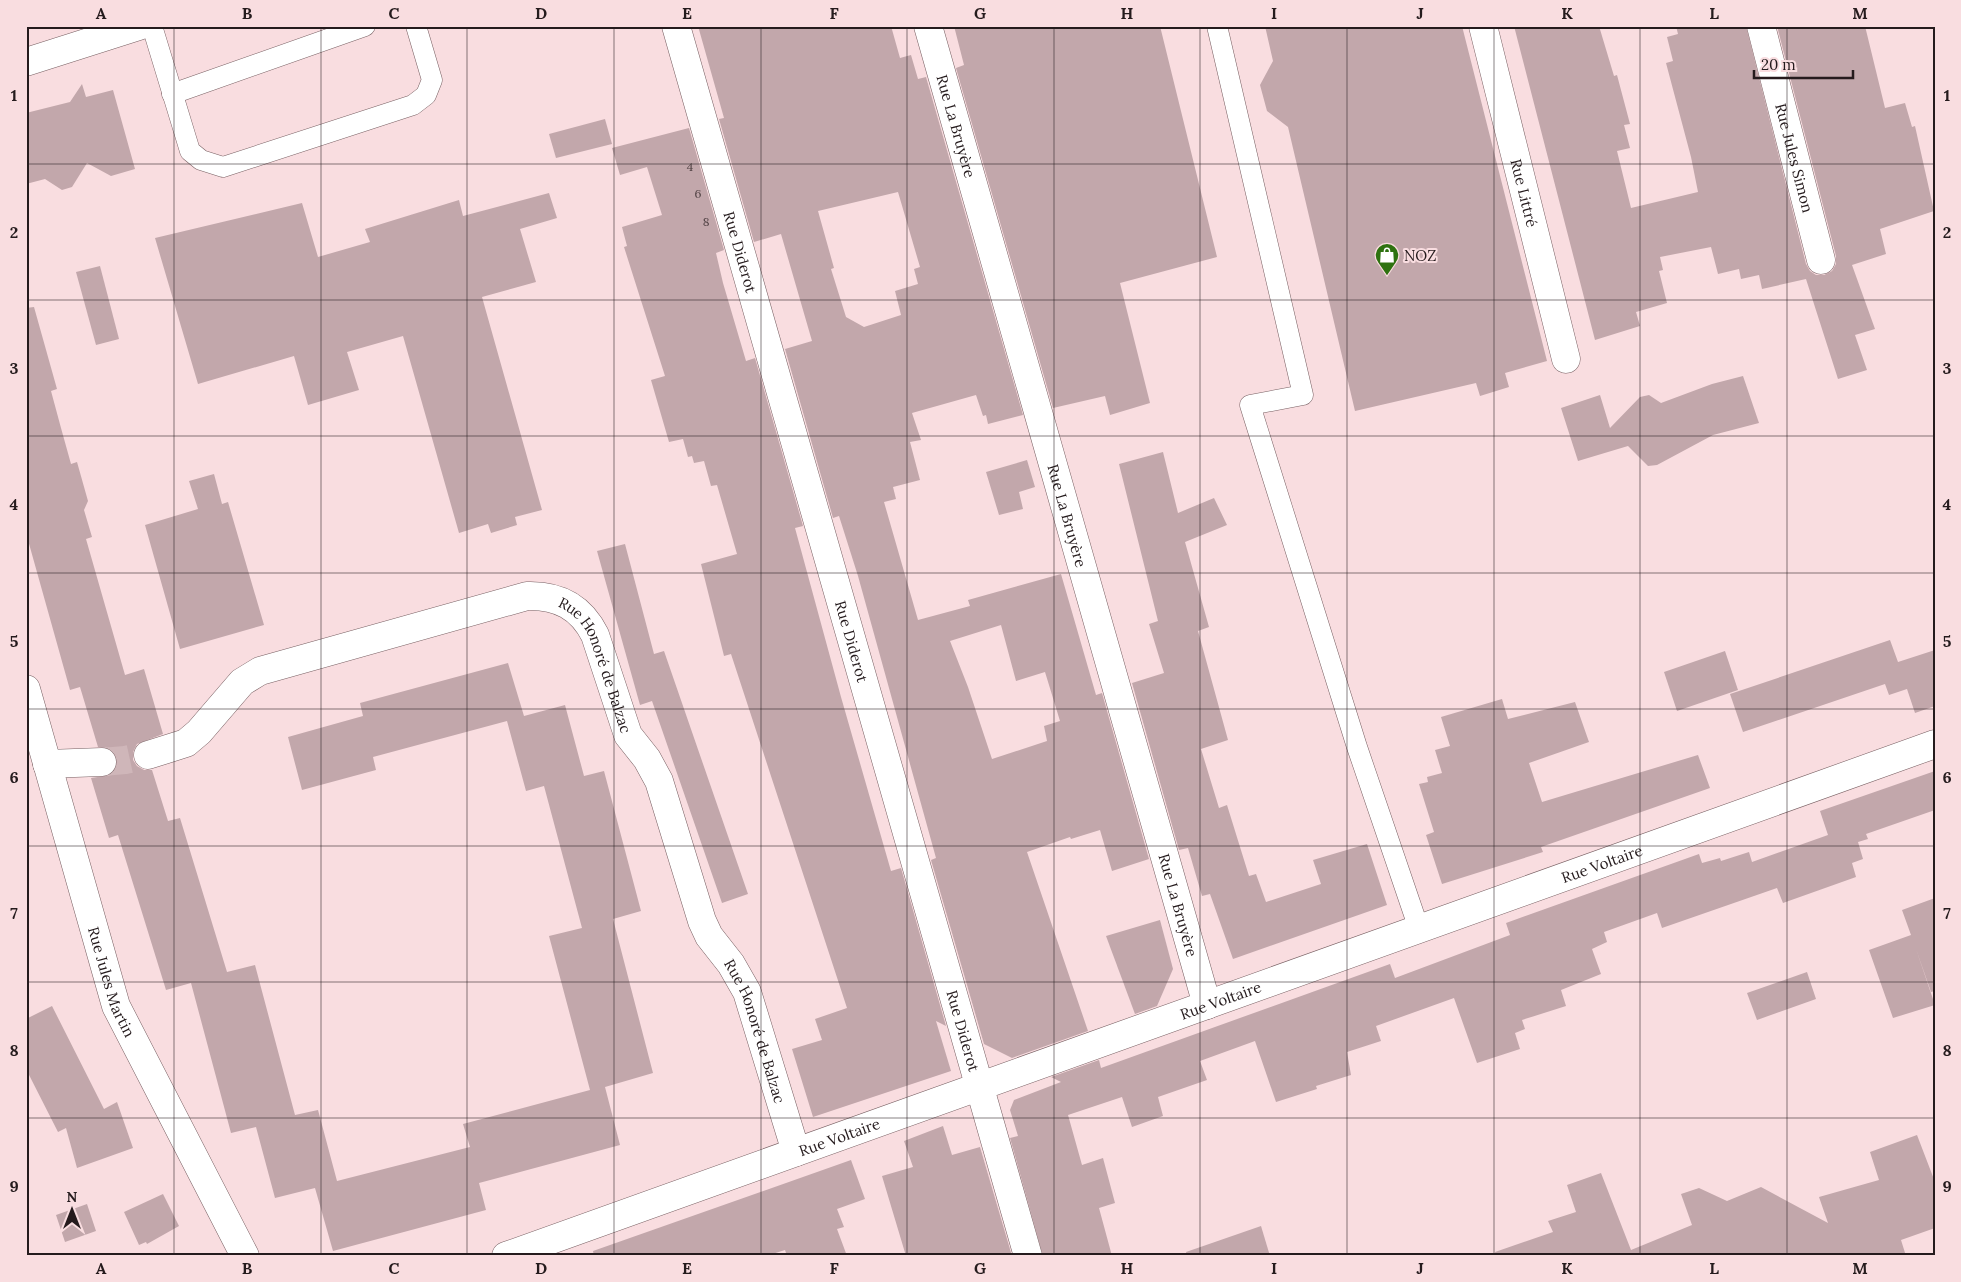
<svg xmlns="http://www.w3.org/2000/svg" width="1961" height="1282" font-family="Lora,serif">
<rect width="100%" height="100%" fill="#f9dde0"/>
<g fill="#c2a7ab" fill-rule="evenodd">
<path d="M698,26H891L900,58L911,55L918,79L926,77L1023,415L988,424L986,415L983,416L976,395L912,413L921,440L910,442L920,480L893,487L896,499L884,502L918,620L970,606L968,600L1061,574L1096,695L1102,693L1149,859L1112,871L1100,830L1071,839L1070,837L1027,852L1088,1031L1012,1058L984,1044L931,860L936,858L858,576L839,516L833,518L785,349L812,341L781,234L754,242L719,119L724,118ZM898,192L920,267L914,269L918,284L895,291L901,315L864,327L846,317L831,269L834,268L818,211ZM1001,625L1016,681L1045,672L1060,721L1044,726L1047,741L992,759L968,687L950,641Z"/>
<path d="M954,26H1160L1217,257L1120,283L1150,403L1110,415L1105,396L1053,408L956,68L964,65Z"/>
<path d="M1265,26H1462L1547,361L1505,373L1509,387L1480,396L1476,383L1355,411L1288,127L1267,111L1260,85L1273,61Z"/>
<path d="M1514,26H1599L1614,76L1617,75L1630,124L1624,125L1630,148L1617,151L1631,208L1698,192L1691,157L1666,63L1673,61L1667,37L1678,34L1676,26H1746L1806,264L1810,271L1816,275H1824L1832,271L1836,264V256L1777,26H1865L1885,108L1905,103L1912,127L1915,126L1934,211L1880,229L1886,254L1852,265L1875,329L1855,335L1867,370L1838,379L1806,279L1762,289L1759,275L1741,279L1739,269L1718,274L1711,247L1660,257L1663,270L1659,271L1667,303L1636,312L1640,326L1595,340Z"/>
<path d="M82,84L86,97L113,90L135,169L111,176L87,163L72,187L62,190L45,179L26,184V113L70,102Z"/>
<path d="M605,119L612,144L556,158L549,134Z"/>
<path d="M689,128L724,250L716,253L723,283L746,361L755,358L803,526L795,528L841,697L891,871L901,868L946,1026L936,1021L951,1071L813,1117L792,1049L822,1040L815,1019L847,1008L731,654L724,656L701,564L737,554L717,485L711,486L704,461L694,463L692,456L688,457L683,439L669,442L651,380L665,376L624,247L627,246L622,227L662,215L647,167L620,175L612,148Z"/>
<path d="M549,193L557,218L520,229L536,282L482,297L542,510L515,517L517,525L491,533L488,524L459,533L403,336L347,352L359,390L308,405L294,356L198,384L155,238L302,203L318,257L370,242L365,229L459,200L463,216Z"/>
<path d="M100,266L119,339L96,345L76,272Z"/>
<path d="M34,307L57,389L51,391L61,428L71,464L77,462L88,501L84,510L92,537L86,539L125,675L144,669L163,734L137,744L133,752V760L137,766L144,770H152L168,821L180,818L227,972L255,965L295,1115L318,1110L337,1181L470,1147L463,1124L590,1090L549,936L582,928L544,786L526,791L507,721L373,757L376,770L302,790L288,737L363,716L360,703L508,663L524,716L565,705L584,776L604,771L641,911L613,919L653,1073L605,1087L620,1145L479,1183L486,1210L333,1251L315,1188L275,1198L256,1127L231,1133L191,983L166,990L118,835L109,838L91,778L111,775L116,769L118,761L115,753L110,748L98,747L80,687L70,690L26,533V308Z"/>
<path d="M1743,376L1759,423L1713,435L1657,465L1648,466L1628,446L1578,461L1561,408L1600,395L1610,428L1640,397L1649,395L1661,403L1712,384Z"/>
<path d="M1163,452L1178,513L1214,498L1227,525L1185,542L1209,627L1198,631L1228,740L1201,749L1219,808L1227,805L1249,876L1256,874L1266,902L1321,884L1313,860L1367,844L1387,905L1233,959L1210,894L1202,896L1188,848L1179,850L1132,683L1164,673L1149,624L1158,621L1119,464Z"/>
<path d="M1027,460L1035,487L1019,492L1023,509L999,515L986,472Z"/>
<path d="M214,474L222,504L228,502L264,625L180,649L145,525L198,509L189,481Z"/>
<path d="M625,544L654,654L664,651L748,894L722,903L652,701L640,705L597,551Z"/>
<path d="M1890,640L1898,662L1935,650V706L1915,713L1907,689L1889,695L1885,684L1743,732L1730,694Z"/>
<path d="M1725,651L1738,690L1677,711L1664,672Z"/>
<path d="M1502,699L1508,719L1575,702L1589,742L1529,763L1542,802L1698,755L1710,788L1541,847L1543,852L1442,884L1426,835L1434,832L1419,784L1428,782L1427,777L1442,773L1435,750L1450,746L1441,717Z"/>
<path d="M1935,771V810L1866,834L1868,839L1858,842L1863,859L1852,863L1856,877L1783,903L1777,888L1662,928L1657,913L1604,932L1607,942L1592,949L1601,974L1561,990L1566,1006L1522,1020L1525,1029L1515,1033L1520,1049L1477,1063L1454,998L1376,1026L1381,1041L1347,1052L1351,1075L1316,1086L1317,1089L1276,1102L1255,1041L1200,1061L1207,1080L1158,1097L1163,1116L1132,1127L1122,1097L1068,1115L1082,1165L1103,1158L1115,1203L1099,1208L1112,1256H1043L1010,1138L1018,1136L1010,1110L1014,1100L1061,1082L1051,1077L1099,1060L1101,1068L1390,964L1395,978L1510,935L1506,923L1699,854L1702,863L1720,858L1721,861L1749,852L1752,862L1828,835L1820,811Z"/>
<path d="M1935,898V991L1931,992L1916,949L1935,1005L1893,1018L1869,950L1911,935L1902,910Z"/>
<path d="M1160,920L1173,969L1157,1006L1135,1014L1106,936Z"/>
<path d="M1807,972L1816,999L1757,1020L1747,993Z"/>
<path d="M52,1006L104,1109L117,1102L133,1148L77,1168L66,1128L58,1132L26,1069V1019Z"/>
<path d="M943,1126L952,1155L980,1147L1012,1256H906L882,1176L913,1167L904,1141Z"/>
<path d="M1917,1135L1935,1182V1228L1901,1240L1906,1256H1496L1495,1252L1553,1232L1548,1221L1576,1212L1567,1185L1601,1173L1631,1250L1692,1225L1681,1194L1699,1188L1727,1201L1761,1187L1828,1223L1819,1197L1879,1180L1870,1152Z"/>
<path d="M851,1160L865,1199L837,1209L844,1227L837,1229L847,1256H787L785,1250L766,1256H594L593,1251Z"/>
<path d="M163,1194L179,1226L147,1244L146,1242L139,1245L124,1212Z"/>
<path d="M87,1204L96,1231L65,1242L56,1215Z"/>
<path d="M1261,1226L1270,1256H1187L1186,1252Z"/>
</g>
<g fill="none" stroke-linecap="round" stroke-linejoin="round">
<path stroke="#cfb6b9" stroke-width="28" stroke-dasharray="28 14" stroke-linecap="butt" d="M102,762L125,760L148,755"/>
<g stroke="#786063" stroke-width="21">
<g id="service">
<path d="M152,26L190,151L201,160L223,167L413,105L426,95L432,80L416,26"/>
<path d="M1217,26L1303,395L1250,405L1357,747L1419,929"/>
<path d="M172,94L365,26"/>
</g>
</g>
<g stroke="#786063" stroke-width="29">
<g id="minor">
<path id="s1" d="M676,26L1028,1256"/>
<path id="s2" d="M928,26L1207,1005"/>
<path id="s3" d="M1483,26L1566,359"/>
<path id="s4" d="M1761,26L1821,260"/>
<path id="s5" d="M26,689L116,1006L245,1256"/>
<path id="s6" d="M148,755L186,743L199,732L242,682L260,671L527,596C558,595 581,607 595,635L628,735L647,759L659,781L702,921L709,936L731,964L747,992L796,1152"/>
<path d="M47,764L102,762"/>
<path id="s7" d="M506,1256L1935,744"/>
</g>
</g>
<g stroke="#786063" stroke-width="29">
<path id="tertiary" d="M26,62L139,26"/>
</g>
<use href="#service" stroke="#fff" stroke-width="20"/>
<use href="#minor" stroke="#fff" stroke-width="28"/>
<use href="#tertiary" stroke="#fff" stroke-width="28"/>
</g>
<path fill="none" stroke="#251b1d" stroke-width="1" stroke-opacity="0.55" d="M174,26V1256M321,26V1256M467,26V1256M614,26V1256M761,26V1256M907,26V1256M1054,26V1256M1200,26V1256M1347,26V1256M1494,26V1256M1640,26V1256M1787,26V1256M26,164H1935M26,300H1935M26,436H1935M26,573H1935M26,709H1935M26,846H1935M26,982H1935M26,1118H1935"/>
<defs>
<g id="shop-pin" transform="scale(1.25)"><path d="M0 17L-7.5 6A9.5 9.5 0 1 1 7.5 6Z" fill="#2e7210" stroke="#f9dde0"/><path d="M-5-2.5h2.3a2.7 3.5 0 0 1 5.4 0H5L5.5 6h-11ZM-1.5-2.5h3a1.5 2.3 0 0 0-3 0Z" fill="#fff"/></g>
</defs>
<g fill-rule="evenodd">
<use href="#shop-pin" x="1387" y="255"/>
</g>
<g text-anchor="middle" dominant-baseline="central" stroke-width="4" stroke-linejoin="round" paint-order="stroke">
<g font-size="12" fill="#4c3e40">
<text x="690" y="166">4</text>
<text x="698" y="193">6</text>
<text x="706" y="221">8</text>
</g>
<g font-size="15" fill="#251b1d" stroke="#f9dde0">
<text stroke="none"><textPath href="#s2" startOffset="104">Rue La Bruyère</textPath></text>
<text stroke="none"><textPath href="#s4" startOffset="136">Rue Jules Simon</textPath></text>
<text stroke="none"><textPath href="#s3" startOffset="172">Rue Littré</textPath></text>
<text stroke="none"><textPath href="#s1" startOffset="235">Rue Diderot</textPath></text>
<text stroke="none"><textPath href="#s2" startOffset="509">Rue La Bruyère</textPath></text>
<text stroke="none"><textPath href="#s1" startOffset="640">Rue Diderot</textPath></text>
<text stroke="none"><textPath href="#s6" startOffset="531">Rue Honoré de Balzac</textPath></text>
<text stroke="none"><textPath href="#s7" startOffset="1164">Rue Voltaire</textPath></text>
<text stroke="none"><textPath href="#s2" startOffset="914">Rue La Bruyère</textPath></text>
<text stroke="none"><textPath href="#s5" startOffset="305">Rue Jules Martin</textPath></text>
<text stroke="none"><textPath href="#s7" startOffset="759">Rue Voltaire</textPath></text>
<text stroke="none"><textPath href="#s1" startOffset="1045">Rue Diderot</textPath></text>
<text stroke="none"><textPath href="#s6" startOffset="936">Rue Honoré de Balzac</textPath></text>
<text stroke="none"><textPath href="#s7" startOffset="354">Rue Voltaire</textPath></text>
</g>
<g font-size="15" fill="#251b1d" stroke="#f9dde0" text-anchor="start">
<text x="1404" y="255">NOZ</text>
</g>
</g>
<rect width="1961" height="1282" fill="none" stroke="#f9dde0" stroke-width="55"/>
<g transform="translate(72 1210)" stroke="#f9dde0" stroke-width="4" paint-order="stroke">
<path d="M0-4L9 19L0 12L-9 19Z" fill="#251b1d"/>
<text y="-8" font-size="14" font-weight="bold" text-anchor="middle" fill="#251b1d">N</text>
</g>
<path d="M1754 70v8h99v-8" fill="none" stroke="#251b1d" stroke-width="2.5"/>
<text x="1761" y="70" font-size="15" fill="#251b1d" stroke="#f9dde0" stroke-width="4" paint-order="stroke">20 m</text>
<rect x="28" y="28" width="1906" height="1226" fill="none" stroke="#251b1d" stroke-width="2"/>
<g font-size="16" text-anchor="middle" font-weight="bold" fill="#251b1d">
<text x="101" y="19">A</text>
<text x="247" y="19">B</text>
<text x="394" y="19">C</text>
<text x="541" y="19">D</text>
<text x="687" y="19">E</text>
<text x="834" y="19">F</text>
<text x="980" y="19">G</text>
<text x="1127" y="19">H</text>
<text x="1274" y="19">I</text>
<text x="1420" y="19">J</text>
<text x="1567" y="19">K</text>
<text x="1714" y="19">L</text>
<text x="1860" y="19">M</text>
<text x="14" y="101">1</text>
<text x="1947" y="101">1</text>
<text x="14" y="238">2</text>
<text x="1947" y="238">2</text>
<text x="14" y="374">3</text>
<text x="1947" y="374">3</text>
<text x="14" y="510">4</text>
<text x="1947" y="510">4</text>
<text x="14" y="647">5</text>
<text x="1947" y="647">5</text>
<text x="14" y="783">6</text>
<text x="1947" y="783">6</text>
<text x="14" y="919">7</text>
<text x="1947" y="919">7</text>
<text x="14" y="1056">8</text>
<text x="1947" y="1056">8</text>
<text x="14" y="1192">9</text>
<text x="1947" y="1192">9</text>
<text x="101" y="1274">A</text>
<text x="247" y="1274">B</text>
<text x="394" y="1274">C</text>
<text x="541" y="1274">D</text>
<text x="687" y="1274">E</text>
<text x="834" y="1274">F</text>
<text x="980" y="1274">G</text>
<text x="1127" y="1274">H</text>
<text x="1274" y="1274">I</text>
<text x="1420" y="1274">J</text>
<text x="1567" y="1274">K</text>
<text x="1714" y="1274">L</text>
<text x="1860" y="1274">M</text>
</g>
</svg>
